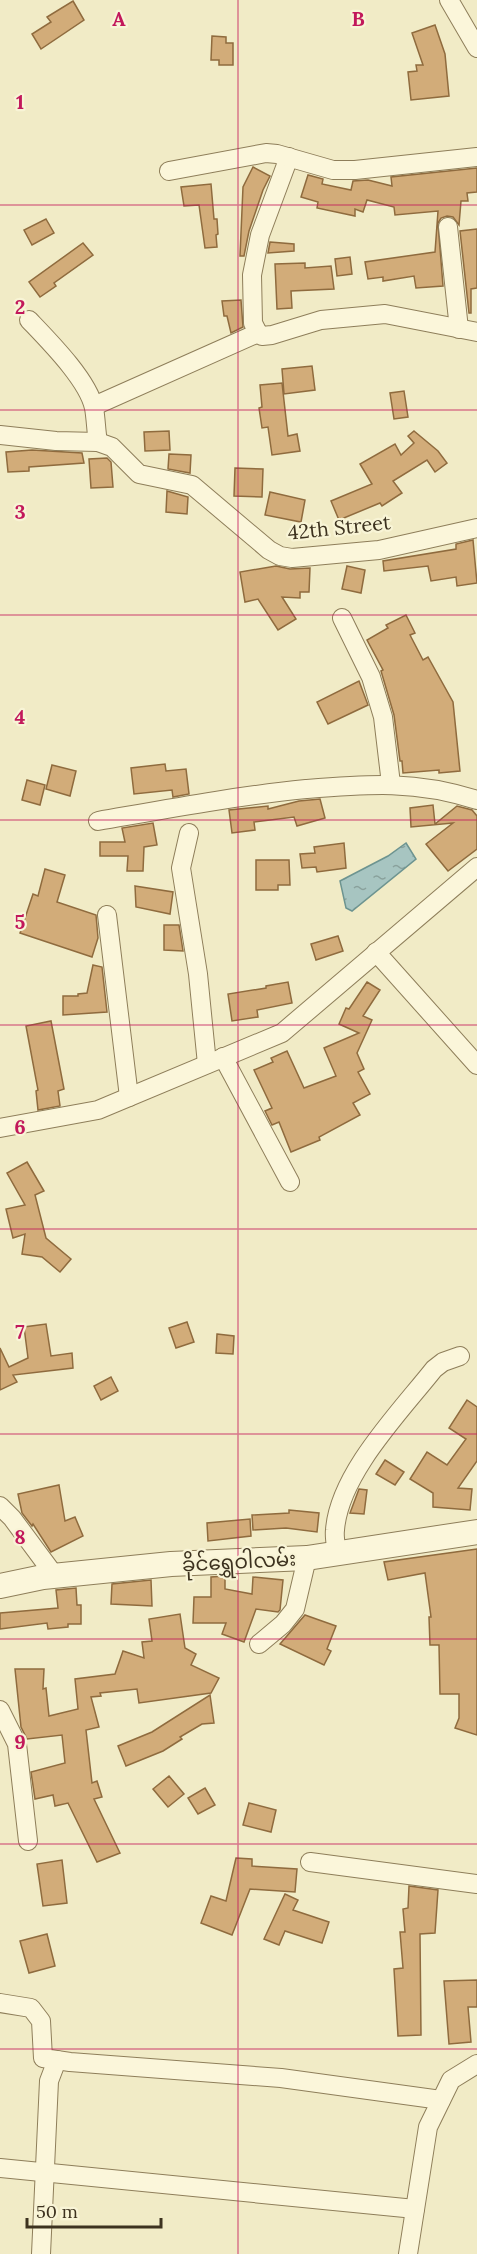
<svg xmlns="http://www.w3.org/2000/svg" width="477" height="2254" font-family="Lora,'Noto Sans Myanmar',serif">
<defs>
<pattern id="water-ripples" width="26" height="14" patternUnits="userSpaceOnUse" patternTransform="scale(1.5)"><rect width="26" height="14" fill="#a7c5c1"/><path d="M2 4q2-2 4 0t4 0M15 11q2-2 4 0t4 0" fill="none" stroke="#89a19c"/></pattern>
</defs>
<rect width="100%" height="100%" fill="#f1ebc6"/>
<path fill="url(#water-ripples)" stroke="#6d9490" stroke-width="1.5" d="M406,843L416,859L352,911L346,908L340,881L388,856Z"/>
<g fill="#d2ac79" stroke="#8f6b3e" stroke-width="1.5">
<path d="M73,1L84,20L41,49L32,34L51,22L47,17Z"/>
<path d="M435,25L445,54L449,96L411,100L408,72L417,71L416,65H423L412,33Z"/>
<path d="M212,36L226,37V43H233V65H219V60H211Z"/>
<path d="M253,167L270,176L263,190L249,231L244,256H240L243,187Z"/>
<path d="M477,168V192L467,193L468,201H461L459,225L453,217L447,216L441,218L438,223L443,286L416,288L414,276L383,281V277L368,279L365,262L435,252L438,211L395,215L394,207L367,200L363,212L355,209V216L317,208L318,202L301,197L308,175L323,179L322,184L351,190L353,181L368,180L392,186L391,177Z"/>
<path d="M211,184L214,219H217L218,234L216,235L217,247L205,248L199,205L184,206L181,187Z"/>
<path d="M46,219L54,233L32,245L24,230Z"/>
<path d="M477,229V288L471,289V313H469L460,231Z"/>
<path d="M270,242L294,244V251L268,253Z"/>
<path d="M83,243L93,255L54,283L56,286L40,297L29,282Z"/>
<path d="M350,257L352,274L337,276L335,259Z"/>
<path d="M305,263V268L331,266L334,289L291,291L292,308L277,309L275,264Z"/>
<path d="M241,300L243,327L231,333L227,316H224L222,301Z"/>
<path d="M312,366L315,390L284,394L282,369Z"/>
<path d="M282,383L288,436L297,434L300,451L272,455L268,427L262,428L259,408L262,407L260,385Z"/>
<path d="M404,391L408,417L394,419L390,393Z"/>
<path d="M169,431L170,450L145,451L144,432Z"/>
<path d="M414,431L438,451L447,463L435,472L427,460L393,481L402,493L382,506L380,503L339,520L331,501L372,484L360,464L395,444L401,455L414,443L408,436Z"/>
<path d="M32,450L82,453L84,463L29,467V471L8,472L6,452Z"/>
<path d="M169,454L191,455L190,473L168,469Z"/>
<path d="M107,458L111,462L113,487L91,488L89,459Z"/>
<path d="M235,468L263,469L262,497L234,496Z"/>
<path d="M167,491L188,497L187,514L166,512Z"/>
<path d="M270,492L305,500L301,522L265,515Z"/>
<path d="M473,540L477,583L457,586L456,577L431,581L428,566L384,571L383,561L456,549V544Z"/>
<path d="M276,566L290,569L310,568L309,592H300V598L282,597L296,619L278,630L258,599L245,602L240,572Z"/>
<path d="M347,566L365,570L361,593L342,589Z"/>
<path d="M406,615L415,633L410,635L423,660L428,657L453,702L460,771L439,773V770L403,773L402,761H400L394,715L381,671L383,670L367,640L388,628L386,625Z"/>
<path d="M359,681L368,705L328,724L317,702Z"/>
<path d="M165,764L166,771L186,769L189,794L173,797L172,790L134,794L131,768Z"/>
<path d="M52,765L76,771L70,796L46,789Z"/>
<path d="M27,780L45,785L40,805L22,800Z"/>
<path d="M320,799L325,818L297,826L294,817L254,822L255,830L232,833L229,810L268,806V809L299,801Z"/>
<path d="M433,805L435,824L457,806L472,810L477,816V849L448,871L426,844L453,823L411,827L410,808Z"/>
<path d="M153,823L157,845L144,847L143,871H127L128,856H100V842H125L122,828Z"/>
<path d="M344,843L346,868L317,872L316,867L302,868L300,854L315,853L314,847Z"/>
<path d="M256,860H289L290,885H278V890H256Z"/>
<path d="M45,869L65,875L57,902L96,915L98,938L92,957L20,933L33,894L38,896Z"/>
<path d="M135,886L173,892L170,914L136,907Z"/>
<path d="M164,925H179L183,951L164,950Z"/>
<path d="M338,936L343,951L316,960L311,944Z"/>
<path d="M93,965L102,967L107,1012L63,1015V996H78V994L87,993Z"/>
<path d="M288,982L292,1003L257,1010L258,1017L232,1021L228,994L266,988V986Z"/>
<path d="M367,982L380,990L363,1016L372,1020L357,1053L364,1069L358,1072L370,1094L353,1103L360,1115L319,1137L320,1140L291,1152L279,1122L272,1125L265,1111L272,1108L254,1070L273,1062L271,1058L287,1051L304,1088L336,1076L324,1048L359,1033L339,1024L346,1008L349,1009Z"/>
<path d="M51,1021L64,1089L58,1091L60,1106L38,1110L36,1091L38,1090L26,1026Z"/>
<path d="M27,1162L44,1191L35,1195L46,1238L71,1259L60,1272L42,1257L22,1254L25,1234L13,1238L6,1209L25,1205L7,1173Z"/>
<path d="M187,1322L194,1342L176,1348L169,1328Z"/>
<path d="M46,1324L51,1356L72,1353L73,1368L13,1375L17,1382L0,1390V1348L9,1367L28,1358L24,1327Z"/>
<path d="M217,1334L234,1336L233,1354L216,1353Z"/>
<path d="M111,1377L118,1391L101,1400L94,1386Z"/>
<path d="M467,1400L477,1407V1461L458,1488L472,1489L470,1510L433,1507V1493L410,1479L427,1452L447,1465L466,1439L449,1428Z"/>
<path d="M385,1460L404,1472L395,1485L376,1474Z"/>
<path d="M59,1485L65,1521L75,1517L83,1536L51,1552L33,1524L32,1526L22,1513L18,1494Z"/>
<path d="M359,1489L367,1490L364,1514L350,1513Z"/>
<path d="M289,1510L319,1513L317,1532L286,1528L253,1530L252,1515L289,1513Z"/>
<path d="M250,1519L251,1536L208,1541L207,1523Z"/>
<path d="M477,1549V1735L455,1728L459,1718V1694H440L439,1645H430L429,1617H431L425,1573L388,1580L384,1562Z"/>
<path d="M225,1576V1589L252,1594L253,1577L283,1580L280,1610L278,1612L256,1609L244,1642L222,1634L226,1623H193L194,1597H211V1577Z"/>
<path d="M151,1580L152,1606L111,1604L112,1584Z"/>
<path d="M76,1588L77,1605H81V1624H68V1627L48,1629L47,1623L0,1629V1613L58,1608L56,1590Z"/>
<path d="M180,1614L185,1648L196,1654L191,1665L219,1678L211,1693L139,1703L137,1689L100,1693L101,1696L91,1697L99,1727L86,1730L92,1783L97,1781L102,1797L94,1799L120,1853L97,1862L68,1803L55,1806L53,1795L35,1799L31,1772L65,1763L62,1735L27,1739L21,1727L15,1669H44L43,1689L46,1688L49,1716L78,1709L75,1679L115,1674L123,1651L144,1658L142,1642L152,1641L149,1619Z"/>
<path d="M305,1615L336,1626L327,1649L331,1651L324,1665L280,1644Z"/>
<path d="M210,1695L214,1723L202,1724L180,1737L182,1739L163,1751L126,1766L118,1746L152,1732Z"/>
<path d="M169,1776L184,1794L168,1807L153,1789Z"/>
<path d="M205,1788L215,1805L198,1814L188,1798Z"/>
<path d="M249,1803L276,1810L271,1832L243,1825Z"/>
<path d="M236,1858L252,1859V1866L297,1869L295,1892L250,1889L232,1935L201,1923L211,1896L226,1901Z"/>
<path d="M62,1860L67,1903L43,1906L37,1864Z"/>
<path d="M409,1886L438,1890L435,1933L420,1934L421,2035L398,2036L394,1969L403,1968L400,1932H405L403,1909L408,1908Z"/>
<path d="M285,1894L298,1900L293,1910L329,1922L322,1943L285,1931L279,1945L264,1939Z"/>
<path d="M47,1934L55,1966L29,1973L20,1941Z"/>
<path d="M477,1980V2007H468L471,2042L449,2044L444,1981Z"/>
</g>
<g fill="none" stroke-linecap="round" stroke-linejoin="round">
<g stroke="#8e7e5a" stroke-width="20">
<g id="minor">
<path d="M449,0L477,48"/>
<path d="M289,157L260,235L252,275L253,323L258,333L262,336L272,335L321,320L385,314L477,332"/>
<path d="M169,171L266,153L277,154L333,170H355L477,157"/>
<path d="M448,227L459,329"/>
<path d="M29,320C49,341 88,380 94,408C96,419 96,431 98,442"/>
<path d="M94,406L258,333"/>
<path d="M0,435L56,441L98,442L112,447L139,474L192,485L269,550L280,556L292,558L379,550L477,528"/>
<path d="M342,618L371,677L383,717L391,784"/>
<path d="M98,821C167,809 236,796 306,789C368,784 416,780 477,800"/>
<path d="M189,833L181,868L198,974L207,1064"/>
<path d="M107,915L129,1097"/>
<path d="M376,952L477,1065"/>
<path d="M223,1057L290,1182"/>
<path d="M0,1128L98,1110L282,1033L477,867"/>
<path d="M0,1506L12,1518L55,1576"/>
<path d="M337,1553C336,1546 334,1537 335,1530C339,1474 400,1412 434,1369L443,1362L460,1356"/>
<path d="M259,1644L283,1624L295,1609L307,1558"/>
<path d="M0,1710L17,1744L28,1841"/>
<path d="M310,1862L477,1884"/>
<path d="M0,2003L31,2008L41,2021L43,2058L70,2062L281,2078L441,2100"/>
<path d="M0,2168L415,2209"/>
<path d="M41,2254L49,2081L57,2060"/>
<path d="M408,2254L428,2127L451,2080L477,2064"/>
</g>
</g>
<g stroke="#8e7e5a" stroke-width="26">
<path id="tertiary" d="M0,1586L43,1577L171,1564L307,1558L477,1532"/>
</g>
<use href="#minor" stroke="#fbf6da" stroke-width="18"/>
<use href="#tertiary" stroke="#fbf6da" stroke-width="24"/>
</g>
<path fill="none" stroke="#c2185b" stroke-width="1.5" stroke-opacity="0.55" d="M238,0V2254M0,205H477M0,410H477M0,615H477M0,820H477M0,1025H477M0,1229H477M0,1434H477M0,1639H477M0,1844H477M0,2049H477"/>
<g text-anchor="middle" dominant-baseline="central" stroke-width="4.5" stroke-linejoin="round" paint-order="stroke">
<g font-size="20" fill="#3d321f" stroke="#f8f4d6">
<text transform="translate(339 527) rotate(-6)">42th Street</text>
<text transform="translate(239 1561) rotate(-3)">ခိုင်ရွှေဝါလမ်း</text>
</g>
</g>
<g font-size="20" text-anchor="middle" font-weight="bold" fill="#c2185b" stroke="#f8f4d6" stroke-width="4.5" stroke-linejoin="round" paint-order="stroke">
<text x="119" y="26">A</text>
<text x="358" y="26">B</text>
<text x="20" y="109">1</text>
<text x="20" y="314">2</text>
<text x="20" y="519">3</text>
<text x="20" y="724">4</text>
<text x="20" y="929">5</text>
<text x="20" y="1134">6</text>
<text x="20" y="1339">7</text>
<text x="20" y="1544">8</text>
<text x="20" y="1749">9</text>
</g>
<path d="M27 2218v9h134v-9" fill="none" stroke="#3d321f" stroke-width="3"/>
<text x="36" y="2218" font-size="18" fill="#3d321f" stroke="#f8f4d6" stroke-width="4.5" paint-order="stroke">50 m</text>
</svg>
